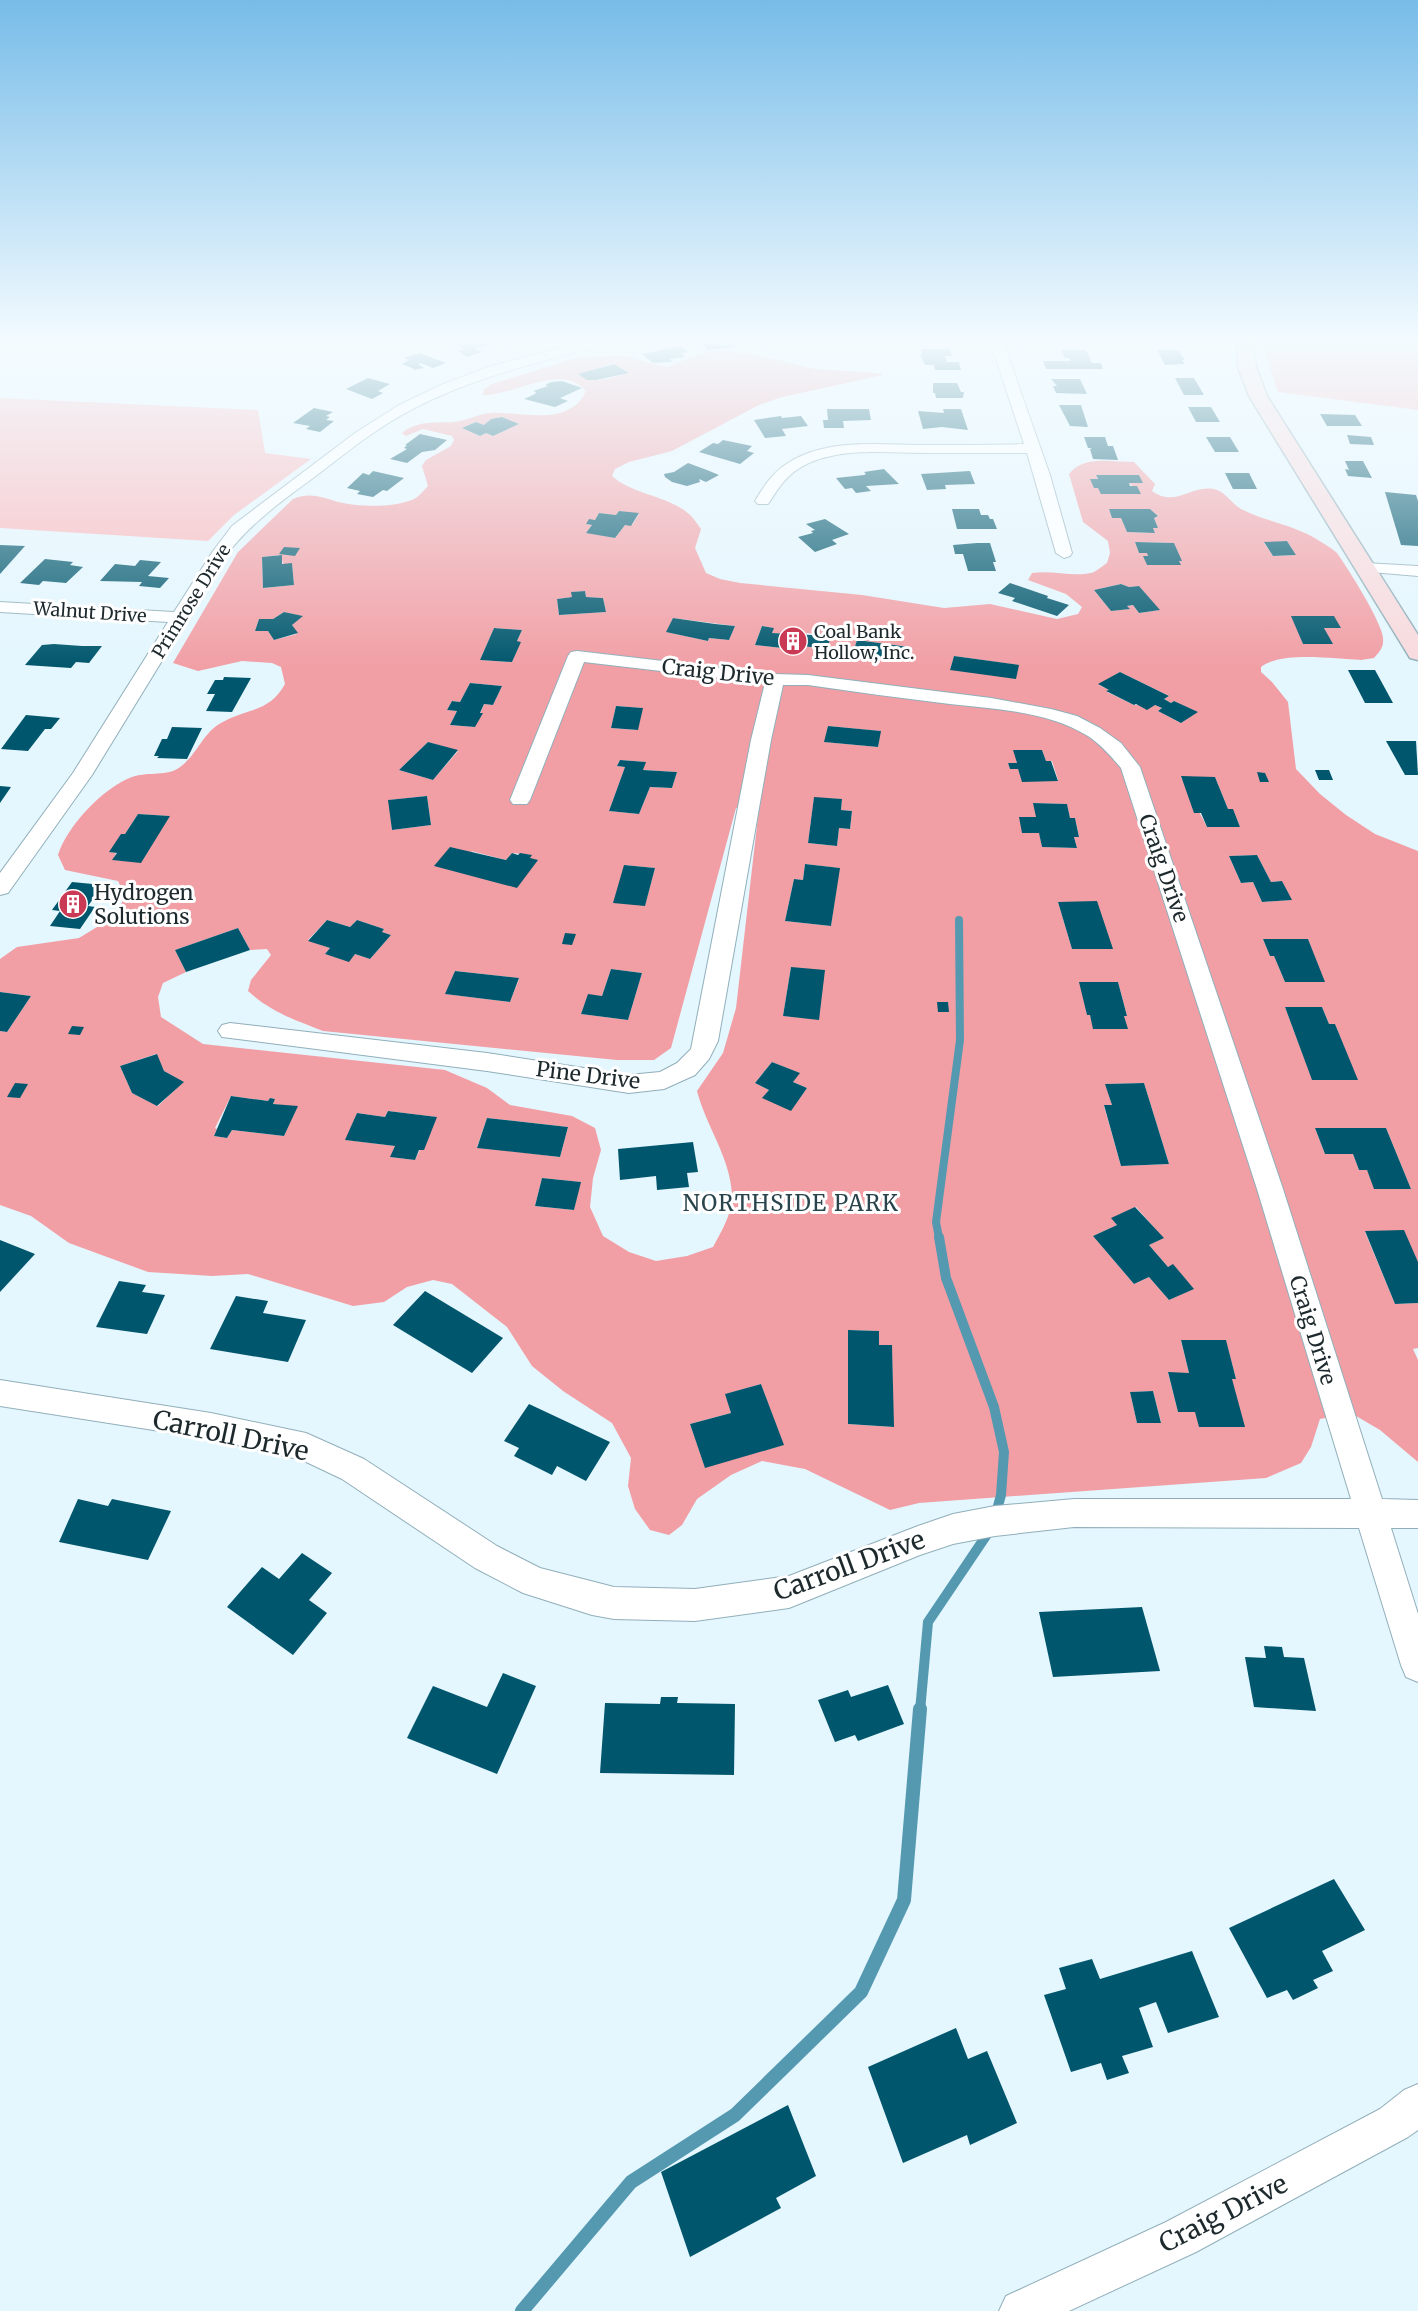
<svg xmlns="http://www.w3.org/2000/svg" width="1418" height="2311" font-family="Merriweather,serif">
<rect width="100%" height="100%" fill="#e4f6fe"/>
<g fill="#f9b7bb">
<path d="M1266,344H1418V410L1278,392L1266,355Z"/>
<path d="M0,398L258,410L265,453L311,459L234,515L208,541L0,528Z"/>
</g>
<path fill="#f19fa5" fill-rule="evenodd" d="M723,351L753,354L815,369L878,373L883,375L782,397L759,405L672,451L629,462L615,469L612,476C633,495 667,495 689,514C694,518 697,524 701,529L695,548L706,573L720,579L740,583L862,595L944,608L990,604L1057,619L1078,614L1082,607L1066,594L1028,580L1032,573C1052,570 1072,577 1091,573C1096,572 1102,566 1107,563L1110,553L1108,541L1083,522L1069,474C1084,455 1111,462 1134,462L1155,484L1152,491C1177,509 1192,482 1217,490C1226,493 1232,504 1241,509C1266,522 1295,525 1318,540C1324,544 1332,548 1337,553C1347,567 1382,622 1383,638C1384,647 1380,651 1374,658L1361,660C1335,659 1281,651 1261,667V672L1272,682L1288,702L1296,769L1320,794L1346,815L1375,834L1418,851V1262L1365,1232L1395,1304L1418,1303V1348L1413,1349L1418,1360V1462L1380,1430L1351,1413L1320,1419L1311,1447L1301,1463L1266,1478L919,1503L890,1510L805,1469L762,1461L731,1475L697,1499L682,1525L669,1535L650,1530L635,1509L628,1486L631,1458L612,1423L563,1391L532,1366L507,1327L452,1284L433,1280L407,1287L384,1302L353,1306L248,1274L212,1276L148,1272L69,1243L31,1216L0,1205V1031L7,1032L31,996L0,992V959L17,947L79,938L102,924L120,907L125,895L118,881L65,870L58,855C67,826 103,788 132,777C145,772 165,776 177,769C196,758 202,733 221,723C247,708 269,713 285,684L281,667L272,663L242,661L198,671L173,663L238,552L293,499C310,492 321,497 338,502C359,507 394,508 414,499C420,496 424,490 428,486L422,466L426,460L451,446L454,440L452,436L423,429L406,436L402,433C418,420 435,423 454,422C466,421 478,414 490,413C522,411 569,428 586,391C562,362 513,396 483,395L484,389L492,384L580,357L626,356L666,367L707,352ZM612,363L628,372C612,379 594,384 579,375ZM502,417L519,424L493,436L486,433L480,436L462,428L476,422L484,425L491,419ZM1096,475H1139L1142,483H1129L1140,493L1102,494ZM1109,509H1150L1158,516L1154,518L1158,528H1153L1155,533L1127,532L1121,518H1112ZM619,511L639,514L632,525H625L615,538L587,532L592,525L586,524L595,520L599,513L616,515ZM1287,541L1296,555L1273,556L1264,543ZM1135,542L1174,543L1181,561H1179L1180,565H1147L1144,556H1148L1147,553H1139ZM281,555L283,564H292L294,585L263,588L262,557ZM1121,584L1129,587L1139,586L1159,610L1139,613L1133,605L1127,606L1129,609L1111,611L1094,590ZM585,591L586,597L603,598L606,612L559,615L557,599L572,597V592ZM284,612L302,616L292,625L297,634L274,640L268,631H255L259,619H273ZM1292,616L1340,628H1324L1332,644H1303ZM673,618L735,626L729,640L709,638L708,641L667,632ZM762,626L773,628L772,633L805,636L807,633L830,636L826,649L802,646L800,650L755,645ZM494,628L522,630L517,641L520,642L512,662L480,660ZM857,640L909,647L905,660L853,653ZM954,656L1018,665H1019L950,670ZM1120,672L1169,696L1164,699L1171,703L1174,701L1197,712L1181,723L1158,711L1162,708L1155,705H1134L1107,692L1109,690L1099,685ZM470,683L502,686L493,705L484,704L475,727L450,725L457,711L447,710L452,701L460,702ZM616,706L642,708L637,730L611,728ZM828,726L880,731L878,747L825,742ZM428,742L458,751L433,780L399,770ZM1014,750H1042L1046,761H1052L1058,780L1022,781L1018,769H1010L1008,763H1017ZM620,760L645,762L643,770L677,772L672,788L650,787L639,814L609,811L625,767L617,766ZM1181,777H1215L1228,809L1233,810L1240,827H1207ZM427,796L431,825L392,830L389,800ZM814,798L842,799L841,810L852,811L850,829L839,828L837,846L808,843ZM1034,803L1067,804L1070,818H1075L1079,836L1074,837L1077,848L1042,847ZM736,808H759L736,1008L723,1053L697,1091C706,1126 730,1157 732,1194C733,1213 721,1232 713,1247L687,1256L656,1261L629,1252L603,1236L590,1207L593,1178L601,1150L595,1128L572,1116L510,1105L487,1088L445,1070L203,1044L161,1017L158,997L163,983L186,972L175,950L238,928L250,950L267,949L271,955L251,980L248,991C271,1012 295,1020 323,1031L617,1060H654L671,1048ZM138,814L169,816L141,862L113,860L116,853L110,852L125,834ZM471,851L506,860L512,853L531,855L517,888ZM1257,855L1271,882L1282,881L1291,900L1262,902L1253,882L1241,883L1229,856ZM805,864L839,868L831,926L785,921L794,879L803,880ZM624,865L655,868L645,905ZM1058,902L1112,948L1072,949ZM327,920L350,927L357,920L384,929L382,932L391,935L370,959L355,954L349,961L325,954L330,948L308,940ZM1263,939H1308L1324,982H1285L1274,956H1270ZM791,967L819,1019L783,1016ZM611,969L642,973L628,1020L581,1014L588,995L602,996ZM455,971L518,978L519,979L510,1002L446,994ZM1080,982H1118L1127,1016H1124L1127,1029H1094L1090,1015H1087ZM1285,1007H1322L1329,1024H1335L1357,1080L1312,1079ZM156,1054L164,1071L183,1082L158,1106L132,1093L120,1066ZM772,1062L799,1073L793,1082L807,1088L791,1110L763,1098L769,1090L755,1083ZM1144,1083L1169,1164L1121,1166L1104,1106L1112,1105L1106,1084ZM231,1096L268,1101L270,1098L275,1099L273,1104L297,1107L284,1136L232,1130L227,1138L214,1136L217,1129L215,1128ZM388,1111L436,1117L415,1160L391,1157L395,1146L346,1140L357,1113L385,1117ZM487,1118L568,1127L560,1157L477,1147ZM1315,1128H1386L1411,1189H1375L1367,1170H1359L1353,1154H1325ZM542,1178L580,1182L574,1210L535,1206ZM1136,1207L1163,1238L1149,1245L1168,1267L1173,1265L1193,1289L1169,1300L1149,1277L1134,1284L1093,1236L1117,1225L1112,1218ZM848,1330L879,1331V1345L892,1346L893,1427L848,1424ZM1181,1341H1226L1236,1379H1232L1178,1412L1168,1373H1189ZM761,1384L783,1445L705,1467L690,1424L731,1413L726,1394ZM1153,1391L1161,1422L1137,1423L1130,1392Z"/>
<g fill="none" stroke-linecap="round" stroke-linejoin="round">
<path stroke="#5599b1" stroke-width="8" d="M939,1238L936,1222L960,1040L959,920"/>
<g stroke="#5599b1" stroke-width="10">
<path d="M939,1237L946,1278L994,1407L1004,1452L1001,1495L995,1517"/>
<path d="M920,1711L928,1622L990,1530"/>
</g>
<path stroke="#5599b1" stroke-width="14" d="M522,2311L631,2182L735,2115L861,1992L904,1900L920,1709"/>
</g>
<g fill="#00566c">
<path d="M455,344H492V345L474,348L482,352L467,357L458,351L464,349Z"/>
<path d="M701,344H733L736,347L708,350Z"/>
<path d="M681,346L688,352L681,353L685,357L670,359L672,362L653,363L642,354Z"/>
<path d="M921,349H950L952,356H945L947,362H959L961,370H935L934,365H925L920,355H922Z"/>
<path d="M1061,350H1086L1092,363H1101L1103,369H1046L1043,361H1071L1069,358H1065Z"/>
<path d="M1157,350H1178L1185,360H1182L1185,364L1165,365Z"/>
<path d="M419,353L425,355L446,363L433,368L421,363L418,364L424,368L412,370L414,369L402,364L409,360L404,358Z"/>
<path d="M614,364L629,373L596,380H587L578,374Z"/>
<path d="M368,378L390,384L378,391L383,393L372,399L346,389Z"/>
<path d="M1175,378H1194L1204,395H1184Z"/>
<path d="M1051,379H1080L1087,394L1056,393L1053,386H1057Z"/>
<path d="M562,381L582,388L560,398L568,401L555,407L524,399L535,394L536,392L533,391L548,386L545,385L551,382Z"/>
<path d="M933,383H957L961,392H964L963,398H936L935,393H933Z"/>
<path d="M1059,405H1081L1088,427L1070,426Z"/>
<path d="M1188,407H1211L1220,422H1196Z"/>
<path d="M314,408L333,412L326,416L330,417L326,420L334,421L320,432L306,429L310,426L293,423Z"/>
<path d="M827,409H869L871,420L843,421L844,428H824L823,420H828Z"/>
<path d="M943,409H961L968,430L942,427L923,429L918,411L944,413Z"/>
<path d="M1320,414L1355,415L1362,426H1327Z"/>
<path d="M781,416L782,418L801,416L808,426L782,429L786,436L765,438L754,420Z"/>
<path d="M502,417L519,424L493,436L486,433L480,436L462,428L476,422L484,425L491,419Z"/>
<path d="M420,434L447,440L435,450L422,452L407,463L390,459L407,449L404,448L407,445H405Z"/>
<path d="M1347,435L1371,437L1374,445L1350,444Z"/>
<path d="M1084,437H1105L1108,446H1113L1118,460L1093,459L1090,449L1092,448H1088Z"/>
<path d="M1206,437H1230L1239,452H1215Z"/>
<path d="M723,440L752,446L747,451L754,453L740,464L699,452L713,443L718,444Z"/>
<path d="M1345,461H1363L1372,478L1348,476L1345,469L1349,470Z"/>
<path d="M688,463L707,470L719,475L706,482L699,479L700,482L687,486L672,482L665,477L664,474L674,472Z"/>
<path d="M884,469L899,484L866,486L871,491L856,493L852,488L845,489L836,478L864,475L866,474L864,472Z"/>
<path d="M373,471L404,478L387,491L383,490L373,497L357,494L360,491L347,488L363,473L369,475Z"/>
<path d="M970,471L975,484L945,485L946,489L927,490L921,474Z"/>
<path d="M1225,473H1249L1257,489H1233Z"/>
<path d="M1096,475H1139L1143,483H1129L1130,486H1137L1141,494H1101L1098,488H1094L1090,479H1098Z"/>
<path d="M1385,492L1416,495L1418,501V546L1401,545Z"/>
<path d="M952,509H979L981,515H988L990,519H993L997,529H957Z"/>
<path d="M1109,509H1150L1158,516L1154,518L1158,528H1153L1155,533L1127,532L1121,518H1112Z"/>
<path d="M619,511L639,513L631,526L625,525L615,538L586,533L592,525L586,524L589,519L595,520L599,513L616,515Z"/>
<path d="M825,519L849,534L832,540L837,544L815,552L798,537L813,533L811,531L815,530L806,524Z"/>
<path d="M1287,541L1296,555L1273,556L1264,542Z"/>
<path d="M1135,542L1174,543L1182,561H1179L1181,565H1147L1143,556H1148L1147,553H1139Z"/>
<path d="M977,543H990L996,562H993L996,571H968L963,554H955L953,545Z"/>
<path d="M0,545L25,546L0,574Z"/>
<path d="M284,547L300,548L295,556L279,554Z"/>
<path d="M282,555V564L292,563L294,585L263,588L262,557Z"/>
<path d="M45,559L73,562L70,565L83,567L66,583L43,581L39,585L20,583Z"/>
<path d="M140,560L161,562L148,576L169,578L160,588L139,586L142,582L100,581L115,564L135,566Z"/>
<path d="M1010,583L1048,596L1047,598L1069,605L1057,616L1012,601L1015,598L998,593Z"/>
<path d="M1121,584L1129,587L1139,586L1160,610L1139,613L1133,605L1127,606L1130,609L1111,611L1094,590Z"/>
<path d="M585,591L586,597L603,598L606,612L559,615L557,599L572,597L571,592Z"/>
<path d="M284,612L303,616L292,625L298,633L274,640L268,631H255L259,619H273Z"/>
<path d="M1291,616H1334L1341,628H1324L1333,644H1303Z"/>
<path d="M673,618L715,624L735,626L729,640L709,638L708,641L666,632Z"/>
<path d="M762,626L774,628L772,633L831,636L827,649L802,646L800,650L755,645Z"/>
<path d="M494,628L522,630L517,641L521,642L512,662L480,660Z"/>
<path d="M857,640L909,647L906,660L853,653Z"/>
<path d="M54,644L82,646H102L89,663L76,662L71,668L25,665L42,645Z"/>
<path d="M954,656L1019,665L1016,679L950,670Z"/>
<path d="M1348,670H1375L1393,703H1365Z"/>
<path d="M1120,672L1169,696L1164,699L1171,703L1174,701L1198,712L1181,723L1158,711L1162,708L1155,705L1147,710L1136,704L1134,705L1106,691L1109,690L1098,684Z"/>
<path d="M224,677L251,678L232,712L206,711L215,694H207L215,680H223Z"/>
<path d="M470,683L502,686L493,705L484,704L480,713H483L475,727L450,725L457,711L447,710L452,701L460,702Z"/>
<path d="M616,706L643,708L638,730L611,728Z"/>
<path d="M26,715L60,718L51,729H45L28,751L1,749Z"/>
<path d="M828,726L881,731L878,747L824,742Z"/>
<path d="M172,727L202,728L187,759L157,758L159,756H154L162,739H167Z"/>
<path d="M1386,741H1416L1418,775H1405Z"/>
<path d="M428,742L458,750L433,780L399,770Z"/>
<path d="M1013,750H1042L1046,761H1051L1058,781L1022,782L1018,769H1010L1008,763H1017Z"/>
<path d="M620,760L646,762L643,770L677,772L672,788L650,787L639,814L609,811L625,767L617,766Z"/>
<path d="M1315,770H1329L1333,780H1319Z"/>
<path d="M1257,772L1265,773L1269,782H1260Z"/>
<path d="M1181,776L1215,777L1228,809H1233L1240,827H1207L1201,813H1194Z"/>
<path d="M0,786L11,787L0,803Z"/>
<path d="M427,796L431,825L392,830L388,800Z"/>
<path d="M814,797L842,799L841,810L852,811L850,829L839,828L837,846L808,843Z"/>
<path d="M1033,803L1067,804L1070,818H1075L1079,837H1074L1077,848L1042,847L1039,833H1022L1019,817H1036Z"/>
<path d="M138,814L170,816L141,863L112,860L117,853L109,852L121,834H125Z"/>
<path d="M450,847L506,860L512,853L518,855L520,853L532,855L530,858L538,860L517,888L434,866Z"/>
<path d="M1257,855L1271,882L1282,881L1292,900L1262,902L1253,882L1241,883L1229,856Z"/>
<path d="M805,864L840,868L831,926L785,921L794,879L803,880Z"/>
<path d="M624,865L655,868L645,906L613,903Z"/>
<path d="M72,882L103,885L88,906L95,907L80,929L50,926L60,911L52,910Z"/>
<path d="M1097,901L1113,949H1072L1058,902Z"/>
<path d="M327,920L350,927L357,920L384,929L382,932L391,935L370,959L355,954L349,962L325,954L330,948L308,941Z"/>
<path d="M238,928L250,950L186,972L175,950Z"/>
<path d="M565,933L576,934L572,945L562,944Z"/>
<path d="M1263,939H1308L1325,982H1285L1274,956H1270Z"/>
<path d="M791,967L825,970L819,1020L783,1016Z"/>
<path d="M611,969L642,973L628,1020L581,1014L588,994L602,996Z"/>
<path d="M455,971L519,978L510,1002L445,994Z"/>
<path d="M1079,982H1118L1127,1016H1124L1128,1029H1093L1090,1015H1087Z"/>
<path d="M0,992L31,996L7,1032L0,1031Z"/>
<path d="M937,1002H948L949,1012H938Z"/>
<path d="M1285,1007H1322L1329,1024H1335L1358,1080H1312Z"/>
<path d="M72,1026L84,1027L80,1035L68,1034Z"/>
<path d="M157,1054L164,1071L184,1082L157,1106L132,1093L120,1066Z"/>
<path d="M772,1062L800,1073L793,1082L807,1088L791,1111L762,1098L769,1090L755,1083Z"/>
<path d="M15,1083L28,1084L20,1098L7,1097Z"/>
<path d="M1144,1083L1169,1164L1121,1166L1104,1105H1112L1105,1084Z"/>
<path d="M231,1096L268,1101L270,1098L275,1099L273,1104L298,1106L284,1136L232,1130L227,1138L214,1136Z"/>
<path d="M388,1111L437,1117L424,1150H419L415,1160L390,1157L395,1146L345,1140L357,1113L385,1117Z"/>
<path d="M487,1118L568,1127L560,1157L477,1148Z"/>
<path d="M1315,1128H1386L1411,1189H1374L1367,1170H1359L1353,1154H1325Z"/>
<path d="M693,1142L698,1172L687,1173L689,1187L657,1190L656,1176L620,1180L618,1149Z"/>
<path d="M542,1178L581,1182L574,1210L535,1206Z"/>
<path d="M1135,1207L1164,1238L1149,1245L1168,1267L1173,1264L1194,1289L1169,1300L1149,1277L1134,1284L1093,1236L1117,1225L1111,1218Z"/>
<path d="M1404,1230L1418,1262V1303L1395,1304L1365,1231Z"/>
<path d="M0,1240L35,1254L0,1292Z"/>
<path d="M119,1281L146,1285L142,1292L165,1295L147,1334L96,1327Z"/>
<path d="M425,1291L503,1338L472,1373L393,1325Z"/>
<path d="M236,1296L268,1301L263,1313L306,1320L288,1362L210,1349Z"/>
<path d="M848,1330L879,1331V1345H892L894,1427L848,1424Z"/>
<path d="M1181,1340H1226L1236,1379H1232L1245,1427H1199L1195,1412H1178L1168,1372L1189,1373Z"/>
<path d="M761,1384L784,1445L705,1468L690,1424L731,1413L725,1394Z"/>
<path d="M1153,1391L1161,1423H1137L1130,1392Z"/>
<path d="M529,1404L610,1442L586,1481L557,1466L552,1475L514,1456L519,1448L504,1441Z"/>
<path d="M78,1499L108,1506L112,1499L171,1511L148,1560L59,1542Z"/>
<path d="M302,1553L332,1573L309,1600L327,1613L293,1655L227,1607L262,1567L279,1579Z"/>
<path d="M1142,1607L1160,1671L1053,1677L1039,1612Z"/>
<path d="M1264,1646L1282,1647L1284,1657L1304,1658L1316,1711L1254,1707L1245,1657L1266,1658Z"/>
<path d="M503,1673L536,1686L497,1774L407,1738L433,1686L487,1707Z"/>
<path d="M888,1685L904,1724L858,1741L855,1735L835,1742L818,1700L848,1690L851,1697Z"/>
<path d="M661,1697H678L677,1703L735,1704L734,1775L600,1773L605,1703L660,1704Z"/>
<path d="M1334,1879L1365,1930L1322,1951L1333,1971L1313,1980L1318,1988L1293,2000L1287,1990L1267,1998L1229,1928Z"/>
<path d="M1192,1951L1219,2017L1168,2033L1156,2002L1139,2008L1153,2047L1122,2056L1129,2073L1107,2080L1101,2063L1071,2072L1044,1995L1066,1989L1059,1968L1092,1959L1100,1979Z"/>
<path d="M956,2028L968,2059L987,2051L1017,2123L970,2145L967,2135L903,2163L868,2067Z"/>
<path d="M788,2105L816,2176L776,2198L781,2208L690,2257L661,2172Z"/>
</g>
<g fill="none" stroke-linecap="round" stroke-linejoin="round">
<g stroke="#91afba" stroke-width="2">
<g id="street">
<path d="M575,344H597L596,347C532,364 469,379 411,410C376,428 345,454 313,478C282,501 252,522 228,553L92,775L8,893L0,895V873L73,773L168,622L0,612V602L174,612L213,551L232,526L355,433L399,405L441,385L488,367Z"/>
<path d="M991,344H1004L1050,475L1072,553L1070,556L1064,558L1056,553L1027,453C993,453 959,453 925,453C884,453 834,446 798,469C784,478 777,491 768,504H758L755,501C764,486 773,472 788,463C825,439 876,444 918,445C953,445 989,445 1024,444Z"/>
<path d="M1365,563L1418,566V576L1359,571L1357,568L1359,565Z"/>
<path d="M577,651L775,674L808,675L991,698L1051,709L1077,716L1100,728L1121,743L1140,767L1283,1189L1382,1499L1418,1500V1528H1391L1418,1614V1682L1406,1677L1401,1665L1359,1528L1074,1527L995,1536L953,1544L920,1555L789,1608L695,1621L614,1619L592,1615L523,1593L475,1568L342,1479L302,1460L211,1439L0,1406V1380L211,1413L306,1433L364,1459L497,1546L540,1568L614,1587L695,1589L789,1576L918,1526L953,1514L995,1506L1074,1499H1351L1257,1189L1121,768C1111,756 1101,745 1088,736C1048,711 995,709 950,704C902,698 855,692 808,685H783L771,740L718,1041L709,1059L695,1075L664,1089L629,1093L487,1071L222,1037L218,1031L222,1025L230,1023L487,1053L629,1075L660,1072L677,1063L691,1049L751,740L765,683L584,662L530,800L527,804H513L510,800L568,656L571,652Z"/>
<path d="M1418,2084V2130L1408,2137L1196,2252L1069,2311H999L1006,2296L1166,2222L1380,2109L1404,2090Z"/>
</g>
</g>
<g stroke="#91afba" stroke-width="3">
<path id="secondary" d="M1237,344H1253L1256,367L1267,396L1418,635V660L1410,658L1407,653L1249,396L1238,367Z"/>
</g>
<use href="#street" fill="#fff" fill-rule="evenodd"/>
<use href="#secondary" fill="#f8dadd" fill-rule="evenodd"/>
</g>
<linearGradient id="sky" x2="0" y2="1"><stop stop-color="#77bce8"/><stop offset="0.51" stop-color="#f3fbff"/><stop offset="1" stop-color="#f3fbff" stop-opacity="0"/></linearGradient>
<rect width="1418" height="668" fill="url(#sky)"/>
<defs>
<g id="building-disc" transform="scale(1.5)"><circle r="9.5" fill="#ca3a54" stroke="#fff"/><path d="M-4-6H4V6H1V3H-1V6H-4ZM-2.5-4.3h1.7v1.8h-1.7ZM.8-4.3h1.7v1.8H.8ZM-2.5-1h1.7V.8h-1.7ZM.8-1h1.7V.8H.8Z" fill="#fff"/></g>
</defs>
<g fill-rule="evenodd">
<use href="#building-disc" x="793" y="641"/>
<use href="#building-disc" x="73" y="904"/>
</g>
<g text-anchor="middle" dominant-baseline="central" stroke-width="6" stroke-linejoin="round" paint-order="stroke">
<g font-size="18" fill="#1d292d" stroke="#fff">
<text transform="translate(191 601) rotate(-58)">Primrose Drive</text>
<text transform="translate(90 612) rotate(4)">Walnut Drive</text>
</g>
<g font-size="18" fill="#1d292d" stroke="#fff" text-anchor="start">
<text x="814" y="631">Coal Bank<tspan x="814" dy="21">Hollow, Inc.</tspan></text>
</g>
<g font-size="21" fill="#1d292d" stroke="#fff">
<text transform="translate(718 672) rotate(6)">Craig Drive</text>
<text transform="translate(1164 868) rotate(71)">Craig Drive</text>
<text transform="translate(588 1075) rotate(7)">Pine Drive</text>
<text transform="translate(1313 1330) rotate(73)">Craig Drive</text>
</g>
<g font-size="21" fill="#1d292d" stroke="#fff" text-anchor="start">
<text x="94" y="892">Hydrogen<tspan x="94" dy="24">Solutions</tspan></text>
</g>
<g font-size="22" letter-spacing="1.5" fill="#29444d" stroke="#fff">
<text x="791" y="1203">NORTHSIDE PARK</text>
</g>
<g font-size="26" fill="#1d292d" stroke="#fff">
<text transform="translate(231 1435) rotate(12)">Carroll Drive</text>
<text transform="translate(849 1565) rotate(-20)">Carroll Drive</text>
<text transform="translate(1223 2213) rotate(-27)">Craig Drive</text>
</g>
</g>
</svg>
